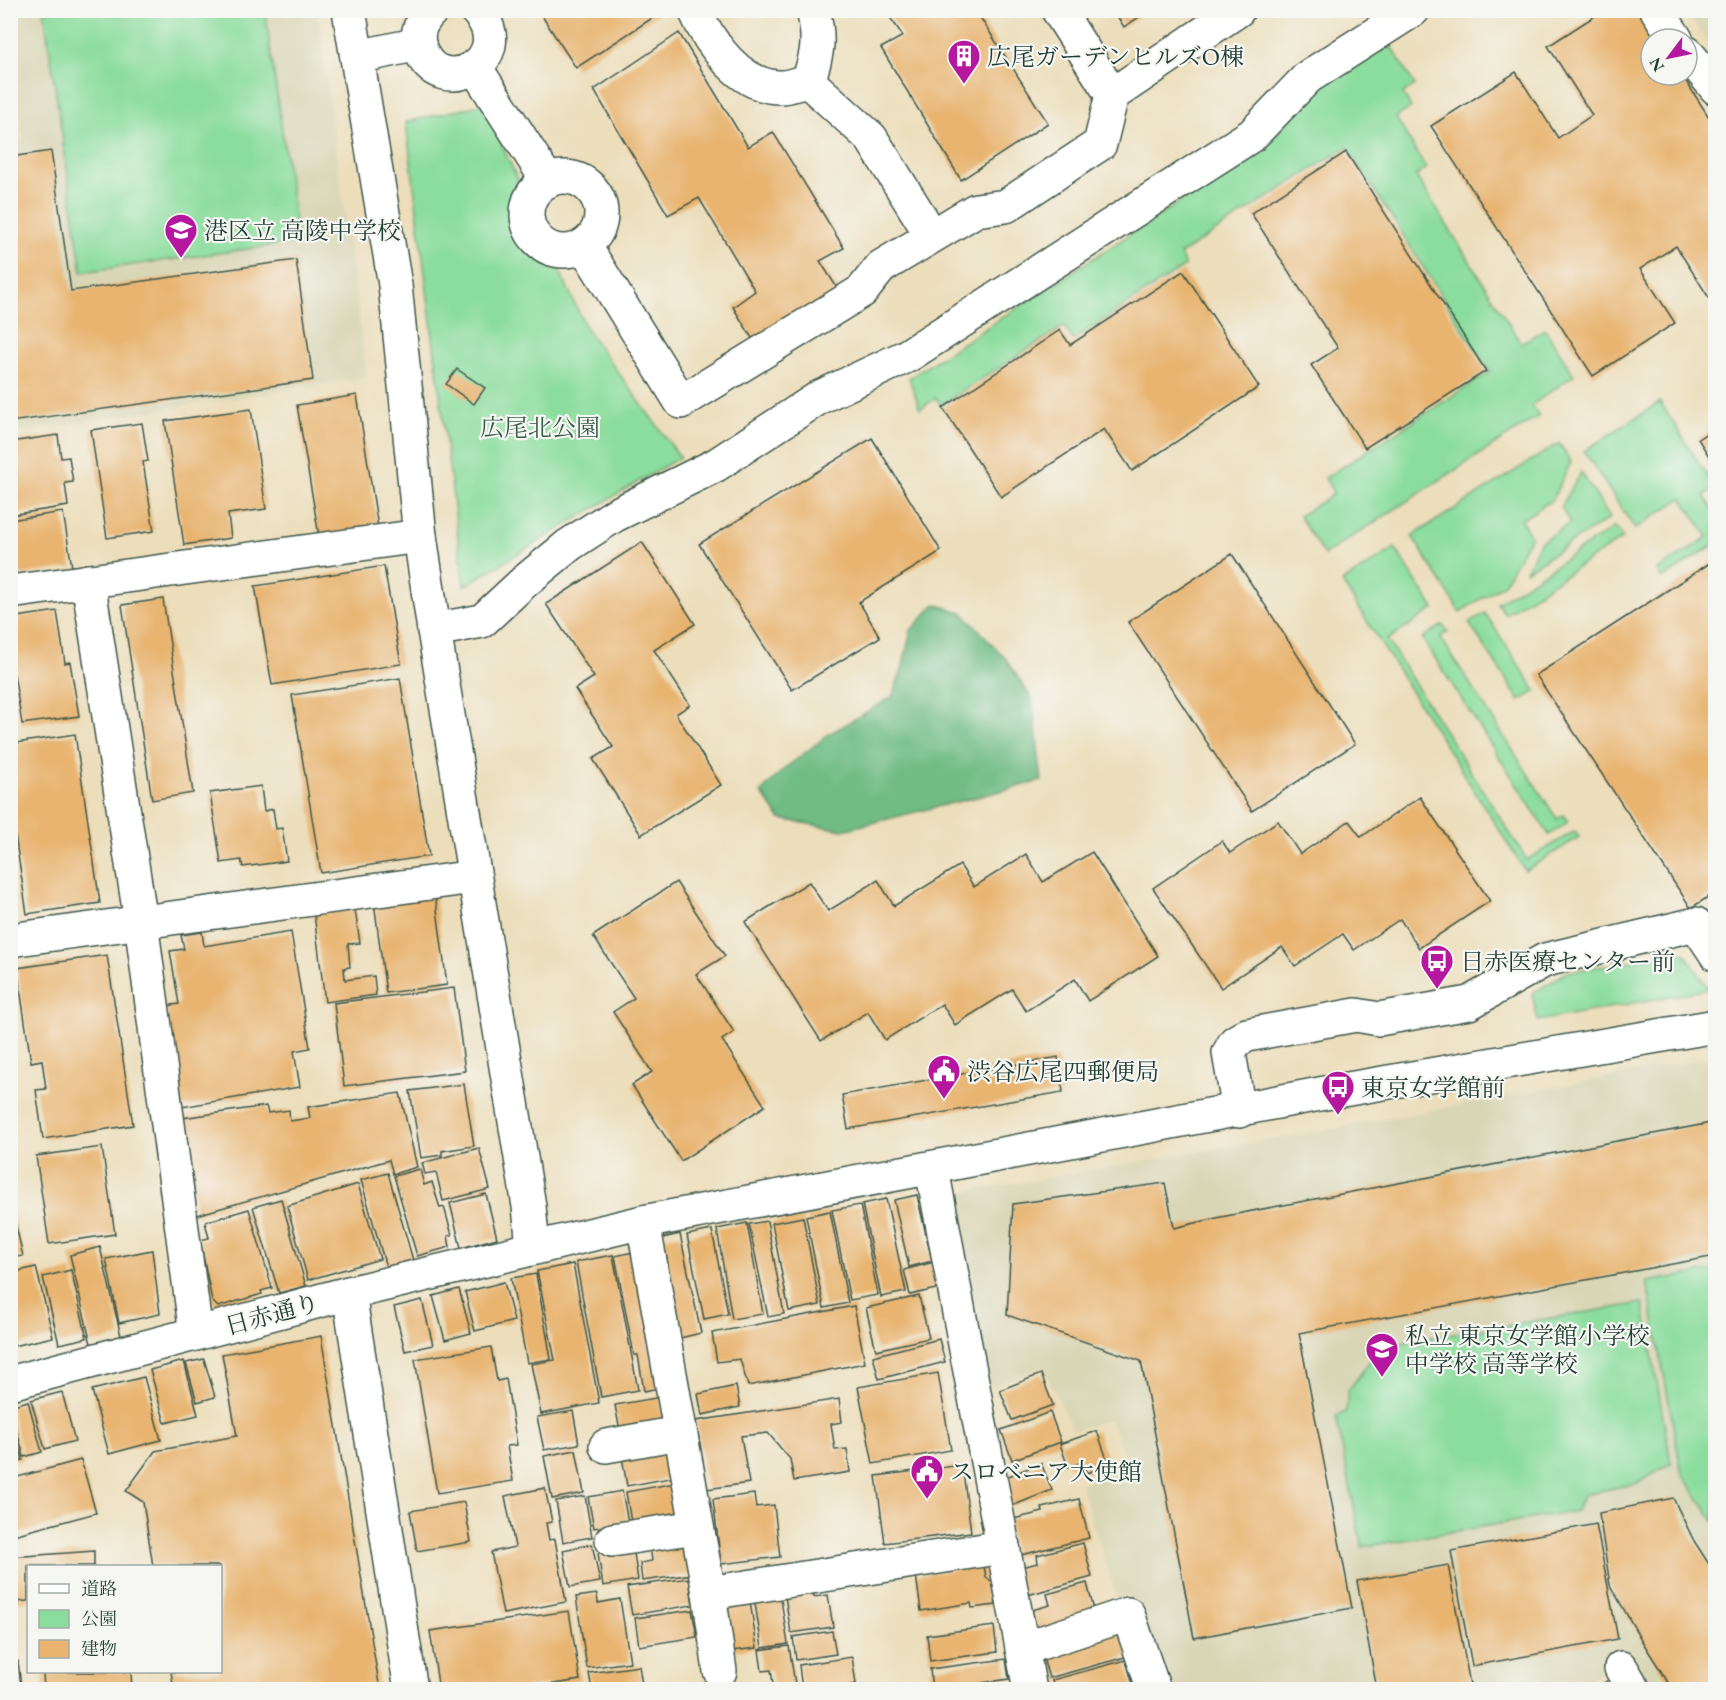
<svg xmlns="http://www.w3.org/2000/svg" width="1726" height="1700" font-family="'EB Garamond','Noto Serif JP',serif">
<rect width="100%" height="100%" fill="#f6f6f2"/>
<filter id="ink" filterUnits="userSpaceOnUse"><feTurbulence type="fractalNoise" baseFrequency=".0167" numOctaves="2"/><feDisplacementMap in="SourceGraphic" scale="12" xChannelSelector="R" yChannelSelector="G"/><feConvolveMatrix kernelMatrix="1 2 1 2 8 2 1 2 1" color-interpolation-filters="sRGB"/></filter>
<filter id="wash" filterUnits="userSpaceOnUse"><feTurbulence type="fractalNoise" baseFrequency=".008" numOctaves="4" result="noise"/><feDisplacementMap in="SourceGraphic" scale="24" xChannelSelector="R" yChannelSelector="G"/><feGaussianBlur stdDeviation="1.35" result="paint"/><feColorMatrix in="noise" values="0 0 0 0 0 0 0 0 0 0 0 0 0 0 0 0 0 1.4 0 .05"/><feComposite in="paint" operator="in"/></filter>
<g filter="url(#wash)">
<rect width="100%" height="100%" fill="#ecdebb"/>
<g fill="#d9d6b5">
<path d="M11,11H317L367,377L11,433L10,141L23,139L11,60Z"/>
<path d="M1687,11H1715V55Z"/>
<path d="M1715,1057V1689H1645L1626,1658L1574,1689H1166L1119,1606L1080,1484L1128,1465L1110,1419L1073,1431L1043,1367L985,1388L952,1201L958,1193L1322,1131Z"/>
</g>
<g fill="#8bdd9d" stroke="#558d68" stroke-width="1.5">
<path d="M44,11H265L298,242L82,272Z"/>
<path d="M1383,45L1392,48L1415,85L1403,93L1411,107L1396,118L1426,168L1416,176L1521,343L1545,329L1574,375L1532,405L1539,416L1324,555L1299,516L1334,494L1325,478L1490,372L1347,147L1180,254L1185,266L1073,340L1064,326L941,405L936,398L920,409L909,378L1266,146L1309,93Z"/>
<path d="M483,104L587,330L680,457L464,586L406,122Z"/>
<path d="M1660,402L1715,488L1704,495L1715,513V544L1662,579L1657,571L1708,537L1682,498L1635,529L1584,451Z"/>
<path d="M1559,443L1571,462L1552,500L1521,520L1531,536L1503,585L1460,612L1412,536Z"/>
<path d="M1581,472L1610,518L1526,571L1540,542L1570,523L1561,507Z"/>
<path d="M1615,527L1623,538L1505,614L1497,603Z"/>
<path d="M1395,548L1434,609L1387,640L1527,860L1575,831L1579,837L1525,871L1342,582Z"/>
<path d="M1485,613L1536,691L1520,701L1469,623Z"/>
<path d="M1443,625L1448,632L1440,637L1557,819L1564,815L1568,822L1549,835L1422,638Z"/>
<path d="M1684,952L1709,989L1538,1021L1532,993L1567,972Z"/>
<path d="M1715,1270H1716L1715,1522L1682,1474L1647,1282Z"/>
<path d="M1643,1303L1671,1463L1638,1483L1584,1494L1576,1511L1362,1547L1336,1416L1346,1412L1348,1391L1381,1346Z"/>
</g>
<path fill="#70bc84" stroke="#487c5c" stroke-width="1.5" d="M935,604L963,613L1006,659L1032,699L1042,781L843,830L780,819L761,792L784,769L829,734L892,697L902,670L911,630Z"/>
<g id="blocks">
<g fill="#e8b470">
<path d="M538,10H658L660,13L576,68Z"/>
<path d="M885,10H982L978,14L1048,123L961,180L881,48L903,36Z"/>
<path d="M1113,10H1150L1124,27Z"/>
<path d="M1604,10H1640L1658,39H1651V75H1682L1716,128V298L1711,301L1676,246L1640,269L1675,323L1593,376L1431,126L1516,72L1558,138L1592,115L1548,46Z"/>
<path d="M679,33L748,147L773,132L844,248L820,261L841,294L758,348L733,307L755,291L699,198L668,215L594,90Z"/>
<path d="M51,151L71,291L296,260L313,380L10,422V157Z"/>
<path d="M1346,152L1486,371L1365,448L1311,365L1338,348L1251,213Z"/>
<path d="M1183,271L1259,387L1132,471L1104,429L1001,497L943,408L1060,330L1070,345Z"/>
<path d="M457,369L485,388L474,404L446,384Z"/>
<path d="M357,395L378,527L319,536L297,405Z"/>
<path d="M251,409L266,509L228,514L231,538L184,545L165,421Z"/>
<path d="M142,423L148,461L143,462L154,531L107,538L91,430Z"/>
<path d="M1716,427V467L1698,439Z"/>
<path d="M58,435L61,458L69,457L73,482L65,483L68,506L10,515V442Z"/>
<path d="M872,438L941,551L859,602L880,637L792,690L699,544Z"/>
<path d="M63,512L72,567L13,576L10,556V520Z"/>
<path d="M642,542L695,624L654,650L690,705L676,714L721,785L641,835L593,759L613,747L575,689L594,677L546,604Z"/>
<path d="M1232,554L1355,744L1252,811L1128,622Z"/>
<path d="M1716,559V892L1691,908L1536,675Z"/>
<path d="M384,566L401,664L272,685L255,586Z"/>
<path d="M163,599L193,793L152,800L122,605Z"/>
<path d="M57,611L65,663L70,662L79,716L22,724L14,674H10V618Z"/>
<path d="M400,678L429,856L321,873L292,695Z"/>
<path d="M75,734L100,903L27,914L10,802V744Z"/>
<path d="M261,786L264,811L273,809L276,829L282,828L287,861L243,867L241,860L221,863L210,793Z"/>
<path d="M1420,797L1490,901L1419,948L1400,919L1354,950L1343,934L1295,966L1282,947L1221,988L1153,888L1222,841L1230,853L1278,821L1300,854L1349,821L1361,837Z"/>
<path d="M1092,852L1158,956L1088,1001L1075,979L1026,1011L1012,989L955,1025L942,1004L885,1040L868,1012L821,1041L745,922L809,882L828,911L878,880L894,906L960,865L974,887L1026,854L1043,882Z"/>
<path d="M676,882L725,956L696,974L734,1032L722,1040L765,1106L681,1161L632,1085L652,1072L613,1012L634,998L593,936Z"/>
<path d="M435,894L447,985L386,993L374,902Z"/>
<path d="M355,909L360,943L348,944L350,967L344,968L345,980L374,976L376,995L325,1002L314,914Z"/>
<path d="M202,932L204,946L291,932L310,1048L294,1051L300,1087L182,1107L166,1006L179,1004L170,951L184,949L181,935Z"/>
<path d="M107,955L133,1125L43,1139L36,1090L46,1089L42,1060L31,1062L17,968Z"/>
<path d="M454,988L465,1071L344,1086L334,1003Z"/>
<path d="M1058,1057L1063,1092L848,1129L842,1095Z"/>
<path d="M464,1084L474,1146L442,1151V1155L421,1158L410,1091Z"/>
<path d="M400,1093L417,1167L393,1174L389,1160L197,1215L182,1118L266,1106L268,1113L289,1110L290,1121L310,1118L308,1107Z"/>
<path d="M1716,1122V1256L1299,1333L1352,1608L1194,1638L1141,1361L1007,1315L1013,1204L1165,1183L1174,1228L1221,1217Z"/>
<path d="M102,1147L115,1234L49,1244L36,1156Z"/>
<path d="M479,1148L490,1189L443,1201L436,1172L425,1174L422,1163Z"/>
<path d="M420,1169L424,1185L432,1182L440,1208L444,1207L452,1235L448,1236L450,1247L417,1256L394,1176Z"/>
<path d="M388,1173L413,1260L386,1267L361,1180Z"/>
<path d="M358,1184L380,1259L308,1280L287,1206Z"/>
<path d="M486,1194L497,1238L461,1248L450,1203Z"/>
<path d="M917,1195L932,1261L909,1267L894,1200Z"/>
<path d="M281,1199L306,1286L279,1293L253,1207Z"/>
<path d="M886,1199L906,1292L881,1297L862,1204Z"/>
<path d="M10,1200L23,1256L10,1258Z"/>
<path d="M860,1205L878,1295L850,1300L832,1210Z"/>
<path d="M249,1209L272,1288L261,1291L262,1294L218,1307L212,1301L200,1240L209,1238L205,1222Z"/>
<path d="M830,1211L848,1303L824,1308L806,1216Z"/>
<path d="M803,1217L820,1305L789,1311L772,1223Z"/>
<path d="M767,1221L784,1314L768,1317L749,1224Z"/>
<path d="M747,1223L763,1314L732,1319L717,1229Z"/>
<path d="M712,1230L728,1314L704,1319L687,1235Z"/>
<path d="M680,1234L701,1333L676,1339L654,1240Z"/>
<path d="M100,1247L121,1336L91,1344L70,1255Z"/>
<path d="M152,1250L160,1314L119,1323L106,1259Z"/>
<path d="M638,1251L664,1387L644,1391L638,1355H634L615,1256Z"/>
<path d="M613,1255L638,1390L601,1397L576,1262Z"/>
<path d="M934,1262L940,1288L910,1295L904,1270Z"/>
<path d="M573,1264L599,1403L541,1414L531,1364L555,1360L537,1271Z"/>
<path d="M36,1267L53,1337L13,1346L10,1337V1273Z"/>
<path d="M71,1270L87,1338L59,1344L43,1277Z"/>
<path d="M536,1274L551,1359L527,1363L511,1278Z"/>
<path d="M504,1282L514,1321L475,1331L465,1292Z"/>
<path d="M459,1289L471,1333L445,1340L433,1296Z"/>
<path d="M919,1296L929,1338L876,1350L866,1308Z"/>
<path d="M422,1300L433,1345L405,1351L394,1307Z"/>
<path d="M854,1306L865,1363L748,1386L740,1359L717,1362L712,1333Z"/>
<path d="M321,1336L380,1690H174L171,1672H220V1566H153L143,1502L126,1491L155,1451L237,1436L222,1354Z"/>
<path d="M939,1339L945,1362L879,1379L873,1356Z"/>
<path d="M491,1347L497,1381L506,1379L517,1445L507,1446L513,1481L437,1493L415,1359Z"/>
<path d="M204,1359L215,1397L197,1402L186,1363Z"/>
<path d="M184,1361L198,1415L165,1423L150,1370Z"/>
<path d="M938,1373L951,1450L873,1464L858,1387Z"/>
<path d="M1041,1374L1053,1405L1012,1420L1000,1390Z"/>
<path d="M144,1377L161,1440L109,1454L92,1390Z"/>
<path d="M736,1386L740,1407L702,1415L698,1394Z"/>
<path d="M62,1392L75,1441L45,1449L31,1400Z"/>
<path d="M661,1397L666,1422L620,1431L615,1405Z"/>
<path d="M839,1399L842,1422L831,1424L835,1450L847,1449L850,1472L794,1481L790,1459L768,1433L741,1436L749,1483L707,1489L696,1421Z"/>
<path d="M28,1401L42,1452L24,1457L10,1406Z"/>
<path d="M573,1411L579,1444L544,1450L537,1417Z"/>
<path d="M1050,1412L1061,1442L1012,1460L1001,1430Z"/>
<path d="M10,1418L23,1460L10,1463Z"/>
<path d="M1097,1431L1109,1465L1087,1473L1083,1462L1068,1467L1060,1444Z"/>
<path d="M671,1448L676,1477L627,1486L622,1457Z"/>
<path d="M576,1450L584,1493L552,1499L544,1456Z"/>
<path d="M81,1460L96,1513L10,1536V1479Z"/>
<path d="M1041,1463L1052,1490L1012,1506L1001,1479Z"/>
<path d="M962,1465L971,1532L885,1543L876,1476Z"/>
<path d="M675,1483L680,1512L631,1522L626,1492Z"/>
<path d="M545,1488L552,1522L546,1523L549,1540L555,1539L566,1602L503,1614L491,1552L515,1547L505,1496Z"/>
<path d="M622,1491L628,1522L594,1528L588,1497Z"/>
<path d="M754,1494L756,1507L774,1505L780,1557L721,1564L713,1499Z"/>
<path d="M585,1496L592,1537L563,1542L556,1501Z"/>
<path d="M1673,1498L1694,1541L1716,1575V1690H1673L1642,1641L1610,1585L1599,1513Z"/>
<path d="M1079,1499L1089,1538L1013,1557L1009,1520L1043,1512L1042,1508Z"/>
<path d="M464,1502L471,1542L417,1551L410,1511Z"/>
<path d="M1596,1524L1618,1639L1472,1666L1451,1551Z"/>
<path d="M678,1540L690,1551L693,1574L642,1581L640,1563L652,1561L650,1545Z"/>
<path d="M1083,1543L1092,1577L1024,1596L1013,1569L1038,1563L1037,1555Z"/>
<path d="M592,1544L600,1582L570,1587L563,1550Z"/>
<path d="M633,1547L638,1580L603,1586L598,1553Z"/>
<path d="M94,1551V1566H28V1601L14,1602L11,1557Z"/>
<path d="M1448,1565L1471,1690H1377L1357,1581Z"/>
<path d="M984,1566L986,1577L993,1583L996,1605L972,1608L971,1603L921,1611L916,1575Z"/>
<path d="M689,1578L693,1605L632,1615L627,1587Z"/>
<path d="M1087,1583L1096,1618L1038,1633L1032,1610L1050,1605L1047,1594Z"/>
<path d="M812,1586L814,1597L828,1595L833,1627L791,1633L784,1590Z"/>
<path d="M780,1593L788,1644L762,1648L754,1597Z"/>
<path d="M597,1594L598,1603L620,1599L630,1662L587,1668L576,1597Z"/>
<path d="M749,1594L757,1648L732,1651L724,1598Z"/>
<path d="M692,1610L697,1637L639,1646L635,1618Z"/>
<path d="M569,1611L580,1680L514,1690H439L430,1631Z"/>
<path d="M994,1626L997,1652L930,1661L927,1635Z"/>
<path d="M1121,1628L1129,1656L1049,1678L1041,1651Z"/>
<path d="M832,1631L836,1654L796,1660L793,1637Z"/>
<path d="M789,1646L796,1690H774L771,1670L762,1671L759,1650Z"/>
<path d="M852,1657L856,1684L820,1690H802L799,1665Z"/>
<path d="M1006,1659L1009,1679L932,1690L930,1669Z"/>
<path d="M1126,1660L1134,1688L1054,1690L1052,1680Z"/>
<path d="M18,1661L21,1686L10,1687V1662Z"/>
<path d="M639,1666L643,1690H592L589,1673Z"/>
<path d="M43,1672H131L132,1690H44Z"/>
<path d="M1614,1676L1623,1690H1593Z"/>
</g>
</g>
</g>
<g filter="url(#ink)">
<use href="#blocks" fill-opacity="0" stroke="#3e5548" stroke-width="1.5"/>
<g fill="none" stroke-linecap="round" stroke-linejoin="round">
<g stroke="#3e5548" stroke-width="36">
<g id="minor">
<path d="M349,10L395,285L420,536L434,630L529,1206L533,1247"/>
<path d="M432,10C421,21 415,33 420,48C437,104 522,59 476,10"/>
<path d="M695,10C709,43 741,88 781,87C789,87 799,83 808,81C818,54 820,38 813,10"/>
<path d="M1058,10L1112,95L1238,10"/>
<path d="M1657,10L1676,39"/>
<path d="M1687,53L1716,88"/>
<path d="M357,57L419,44"/>
<path d="M475,67L548,181"/>
<path d="M808,81L871,138L932,236"/>
<circle cx="564" cy="214" r="37"/>
<path d="M584,245L681,402L862,291L881,267L976,210L1006,206L1100,144L1112,95"/>
<path d="M88,581L141,922L196,1334"/>
<path d="M10,592L420,536"/>
<path d="M434,630L482,621L524,582L569,545L615,515L716,465L820,397L907,356L1252,135L1308,77L1413,10"/>
<path d="M10,940L474,877"/>
<path d="M1239,1111L1229,1053L1235,1042L1247,1035L1356,1015L1379,1019L1469,1003L1545,960L1696,924L1716,954"/>
<path d="M932,1169L1030,1690"/>
<path d="M643,1222L709,1593L720,1671"/>
<path d="M349,1293L411,1690"/>
<path d="M10,1383L349,1293L643,1222L1325,1093L1716,1026"/>
<path d="M606,1446L679,1433"/>
<path d="M612,1540L696,1527"/>
<path d="M709,1593L1003,1547"/>
<path d="M1022,1649L1128,1614L1154,1690"/>
<path d="M1621,1668L1634,1690"/>
</g>
</g>
<use href="#minor" stroke="#fff" stroke-width="33"/>
</g>
</g>
<defs>
<g id="building-pin" transform="scale(1.725)"><path d="M0 17L-7.5 6A9.5 9.5 0 1 1 7.5 6Z" fill="#b5179e" stroke="#f6f6f2"/><path d="M-4-6H4V6H1V3H-1V6H-4ZM-2.5-4.3h1.7v1.8h-1.7ZM.8-4.3h1.7v1.8H.8ZM-2.5-1h1.7V.8h-1.7ZM.8-1h1.7V.8H.8Z" fill="#fff"/></g>
<g id="school-pin" transform="scale(1.725)"><path d="M0 17L-7.5 6A9.5 9.5 0 1 1 7.5 6Z" fill="#b5179e" stroke="#f6f6f2"/><path d="M0-5L7-2L0 1L-7-2ZM-4 1L0 2.5L4 1V4Q0 6-4 4Z" fill="#fff"/></g>
<g id="bus-pin" transform="scale(1.725)"><path d="M0 17L-7.5 6A9.5 9.5 0 1 1 7.5 6Z" fill="#b5179e" stroke="#f6f6f2"/><path d="M-5-6H5V4H4V6H2V4H-2V6H-4V4H-5ZM-3.5-4V0h7V-4ZM-3.5 1.2v1.5H-2V1.2ZM2 1.2v1.5H3.5V1.2Z" fill="#fff"/></g>
<g id="civic-pin" transform="scale(1.725)"><path d="M0 17L-7.5 6A9.5 9.5 0 1 1 7.5 6Z" fill="#b5179e" stroke="#f6f6f2"/><path d="M-.6-6.5H3V-4.5H.6V-3L4-1V1h2V6H-6V1h2V-1L-.6-3ZM-1.2 2.5V6h2.4V2.5Z" fill="#fff"/></g>
</defs>
<g fill-rule="evenodd">
<use href="#building-pin" x="964" y="56"/>
<use href="#school-pin" x="181" y="230"/>
<use href="#bus-pin" x="1437" y="961"/>
<use href="#civic-pin" x="944" y="1071"/>
<use href="#bus-pin" x="1338" y="1087"/>
<use href="#school-pin" x="1382" y="1349"/>
<use href="#civic-pin" x="927" y="1471"/>
</g>
<g text-anchor="middle" dominant-baseline="central" stroke-width="4.5" stroke-linejoin="round" paint-order="stroke">
<g font-size="24" fill="#1f3d34" stroke="#f6f6f2" text-anchor="start">
<text x="987" y="56">広尾ガーデンヒルズO棟</text>
<text x="204" y="230">港区立 高陵中学校</text>
<text x="1460" y="961">日赤医療センター前</text>
<text x="967" y="1071">渋谷広尾四郵便局</text>
<text x="1361" y="1087">東京女学館前</text>
<text x="1405" y="1335">私立 東京女学館小学校<tspan x="1405" dy="28">中学校 高等学校</tspan></text>
<text x="950" y="1471">スロベニア大使館</text>
</g>
<g font-size="24" fill="#355d49" stroke="#f6f6f2">
<text x="540" y="427">広尾北公園</text>
</g>
<g font-size="24" fill="#1f3d34" stroke="#f6f6f2">
<text transform="translate(272 1314) rotate(-15)">日赤通り</text>
</g>
</g>
<rect width="1726" height="1700" fill="none" stroke="#f6f6f2" stroke-width="36"/>
<rect x="27" y="1565" width="195" height="108" fill="#f6f6f2" stroke="#a0aca6" stroke-width="1.5"/>
<rect x="39" y="1584" width="30" height="9" fill="#ffffff" stroke="#a0aca6" stroke-width="1.5"/>
<text x="81" y="1595" font-size="18" fill="#1f3d34">道路</text>
<rect x="39" y="1610" width="30" height="18" fill="#8bdd9d" stroke="#a0aca6" stroke-width="1.5"/>
<text x="81" y="1625" font-size="18" fill="#1f3d34">公園</text>
<rect x="39" y="1640" width="30" height="18" fill="#e8b470" stroke="#a0aca6" stroke-width="1.5"/>
<text x="81" y="1655" font-size="18" fill="#1f3d34">建物</text>
<g transform="translate(1669 57) rotate(238)"><circle r="28" fill="#f6f6f2" stroke="#a0aca6" stroke-width="1.5"/>
<path d="M0-4.5L10 22L0 15L-10 22Z" fill="#b5179e"/>
<text y="-9" font-size="16" font-weight="bold" text-anchor="middle" fill="#1f3d34">N</text>
</g>
</svg>
